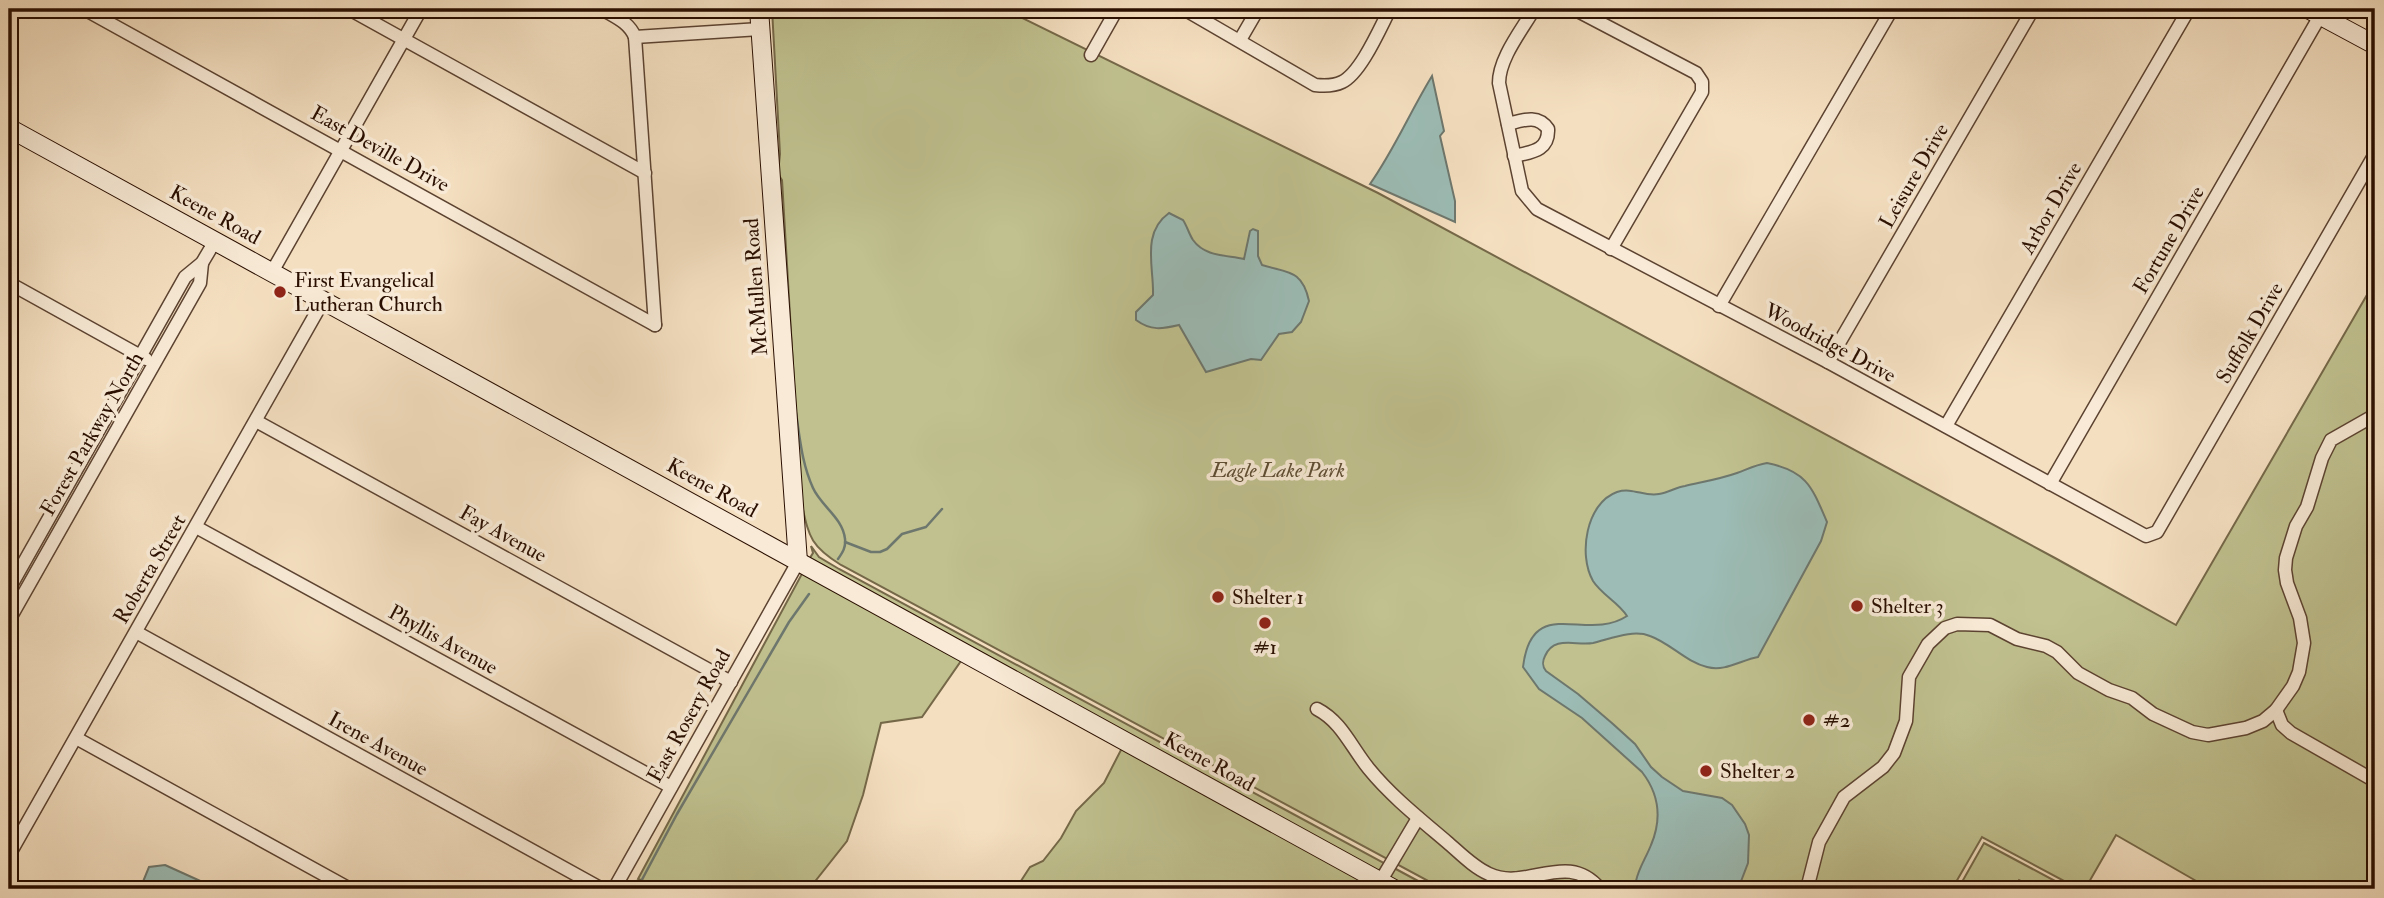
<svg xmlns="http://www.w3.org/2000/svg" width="2384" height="898" font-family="'IM FELL Double Pica',serif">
<rect width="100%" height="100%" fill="#f4dfc0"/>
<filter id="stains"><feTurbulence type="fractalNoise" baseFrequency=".00286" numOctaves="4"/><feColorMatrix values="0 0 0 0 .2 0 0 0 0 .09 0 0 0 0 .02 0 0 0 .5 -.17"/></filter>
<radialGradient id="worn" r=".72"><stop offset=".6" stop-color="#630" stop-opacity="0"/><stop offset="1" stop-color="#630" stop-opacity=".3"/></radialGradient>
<g fill="#c0c18f" stroke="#756848" stroke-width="2">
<path d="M772,9H1004L1378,193L2055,558L2176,625L2375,281V889H2194L2198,882L2116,835L2085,889H2079L1982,837L1952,889H1443L841,565C809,545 809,536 801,501L782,180L778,174L780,154Z"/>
<path d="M811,546L819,557L839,569L1384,863L1377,874L808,561L813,553Z"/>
<path d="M804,570L963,658L922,717L881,723L863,795L847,841L809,889H653L655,885L638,879Z"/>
<path d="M1123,746L1383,889H1022L1017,887L1030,867L1043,861L1061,838L1076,811L1104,783Z"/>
<path d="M1984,843L2070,889H2036L2019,880L2013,889H1958Z"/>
<path d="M1394,868L1433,889H1404L1387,880Z"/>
</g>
<g fill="#9cbcb5" stroke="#6e776d" stroke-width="2">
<path d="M1432,76L1444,131L1440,136L1455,201V222L1370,184C1394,150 1410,112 1432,76Z"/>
<path d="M1169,213L1183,220C1187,226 1189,234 1193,240C1205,257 1227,255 1244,259L1250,231L1253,229L1258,231V256L1262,265C1287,273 1302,269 1309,301L1301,322L1292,332L1279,334L1261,360L1251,359L1206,372L1179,325C1162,329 1151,331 1136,320V312L1153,295C1154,267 1141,233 1169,213Z"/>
<path d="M1767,463C1807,471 1812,487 1827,522L1821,541L1758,657C1741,660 1725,672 1707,667C1686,662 1670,643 1650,636C1633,629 1610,639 1593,643C1576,646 1554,635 1545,656C1542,662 1542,666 1546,671L1578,694L1613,724L1635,744L1651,767L1662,777L1683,791L1722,798L1732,805L1745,824L1749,835L1748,863L1738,889H1642L1636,881C1639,867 1646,858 1651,845C1662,819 1659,794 1642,772L1582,718L1539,689L1523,667C1532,593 1586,643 1627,616C1618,602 1602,595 1593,581C1578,555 1586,503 1617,492C1633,487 1644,497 1659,494C1668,493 1676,487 1685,486C1702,482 1720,479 1737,473C1748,469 1755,465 1767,463Z"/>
<path d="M165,865L218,889H140L149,867Z"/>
</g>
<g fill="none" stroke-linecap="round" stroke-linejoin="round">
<g stroke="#6e776d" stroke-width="2.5">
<path d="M796,413C800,439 802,464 813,488C821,506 843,518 845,539C846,547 843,552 838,559"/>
<path d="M845,542L871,552H880L887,549L902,534L926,527L942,509"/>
<path d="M637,889L677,814L789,622L809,594"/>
</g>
<g stroke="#5c4331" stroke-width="15">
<g id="street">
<path d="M84,9L655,325"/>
<path d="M349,9L645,173"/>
<path d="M602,9C615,17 629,22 635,37L760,29"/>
<path d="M1184,9L1315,85C1324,86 1334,86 1342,82C1361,73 1380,28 1390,9"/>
<path d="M1534,9C1522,30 1499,58 1499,83L1522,191L1537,209L1828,362L2146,536L2157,532L2375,154"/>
<path d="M1574,9L1696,73L1702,82V92L1611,249"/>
<path d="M635,37L655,325"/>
<path d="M1240,40L1258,9"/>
<path d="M1091,55L1117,9"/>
<path d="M1508,124C1523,120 1538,114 1548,129C1549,151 1531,152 1514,156"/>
<path d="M272,272L421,9"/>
<path d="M9,283L146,359"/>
<path d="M1719,306L1892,9"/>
<path d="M1828,362L2033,9"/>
<path d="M256,421L731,682"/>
<path d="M1946,426L2189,9"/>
<path d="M2050,484L2320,16"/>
<path d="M196,527L671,787"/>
<path d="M9,589L185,277L202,263L215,241"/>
<path d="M9,620L200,283L202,263"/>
<path d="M136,632L602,889"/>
<path d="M1317,709C1342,722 1351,747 1369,769C1391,796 1420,819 1447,842C1460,853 1473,867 1489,874C1527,892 1567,849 1600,889"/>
<path d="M2276,710L2282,725L2291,733L2375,781"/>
<path d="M76,738L350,889"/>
<path d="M9,855L323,301"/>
<path d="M1380,882L1418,818"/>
<path d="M614,889L798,562"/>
<path d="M1807,889L1819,842L1844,797L1883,767L1894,753L1906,721L1909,677L1928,644L1945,628L1957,624L1990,625L2017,639L2046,646L2057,652L2078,673L2109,690L2132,698L2153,714L2192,732L2208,735L2246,728L2263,721L2276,710L2293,686L2299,672L2304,643L2300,618L2287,583L2285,570L2286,558L2296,526L2307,507L2322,458L2331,440L2375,415"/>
</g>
</g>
<g stroke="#2a0f01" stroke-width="20">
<g id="secondary">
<path d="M759,9L798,562"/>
<path d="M2308,9L2375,45"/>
<path d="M9,128L1394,889"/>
</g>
</g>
<use href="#street" stroke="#f8ead6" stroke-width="12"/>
<use href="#secondary" stroke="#f8ead6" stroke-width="18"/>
</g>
<g fill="#8f2418" stroke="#f8ead6" stroke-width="2.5">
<circle cx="280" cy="292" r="7"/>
<circle cx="1218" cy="597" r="7"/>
<circle cx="1857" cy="606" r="7"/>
<circle cx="1265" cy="623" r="7"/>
<circle cx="1809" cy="720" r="7"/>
<circle cx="1706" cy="771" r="7"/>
</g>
<g text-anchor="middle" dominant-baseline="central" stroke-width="7" stroke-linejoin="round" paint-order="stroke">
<g font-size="21" fill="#2a0f01" stroke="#f8ead6">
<text transform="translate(380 149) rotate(29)">East Deville Drive</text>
<text transform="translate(1914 176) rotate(-60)">Leisure Drive</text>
<text transform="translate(2051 208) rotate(-60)">Arbor Drive</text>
<text transform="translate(215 215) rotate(29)">Keene Road</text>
<text transform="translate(2169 240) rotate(-60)">Fortune Drive</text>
<text transform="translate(756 287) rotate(-94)">McMullen Road</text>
<text transform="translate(2250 333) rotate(-60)">Suffolk Drive</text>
<text transform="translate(1830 343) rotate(28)">Woodridge Drive</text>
<text transform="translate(92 434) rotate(-60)">Forest Parkway North</text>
<text transform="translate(712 488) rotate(29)">Keene Road</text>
<text transform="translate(503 534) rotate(29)">Fay Avenue</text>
<text transform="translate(150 569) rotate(-60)">Roberta Street</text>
<text transform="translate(443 640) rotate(29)">Phyllis Avenue</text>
<text transform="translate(689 716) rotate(-61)">East Rosery Road</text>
<text transform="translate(378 744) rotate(29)">Irene Avenue</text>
<text transform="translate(1209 762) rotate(29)">Keene Road</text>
</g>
<g font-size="21" fill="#2a0f01" stroke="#f8ead6" text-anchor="start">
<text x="294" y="280">First Evangelical<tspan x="294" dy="24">Lutheran Church</tspan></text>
<text x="1232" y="597">Shelter 1</text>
<text x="1871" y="606">Shelter 3</text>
<text x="1265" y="647" text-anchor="middle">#1</text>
<text x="1823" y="720">#2</text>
<text x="1720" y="771">Shelter 2</text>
</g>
<g font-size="21" font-style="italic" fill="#5e4d33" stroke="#f8ead6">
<text x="1278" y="470">Eagle Lake Park</text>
</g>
</g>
<rect width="2384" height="898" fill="none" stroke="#f4dfc0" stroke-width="35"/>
<rect x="10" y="10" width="2363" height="877" fill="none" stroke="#2a0f01" stroke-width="3.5"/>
<rect x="18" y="18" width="2349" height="863" fill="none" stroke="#2a0f01" stroke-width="2"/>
<rect width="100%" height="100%" filter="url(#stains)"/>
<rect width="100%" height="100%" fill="url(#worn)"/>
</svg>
